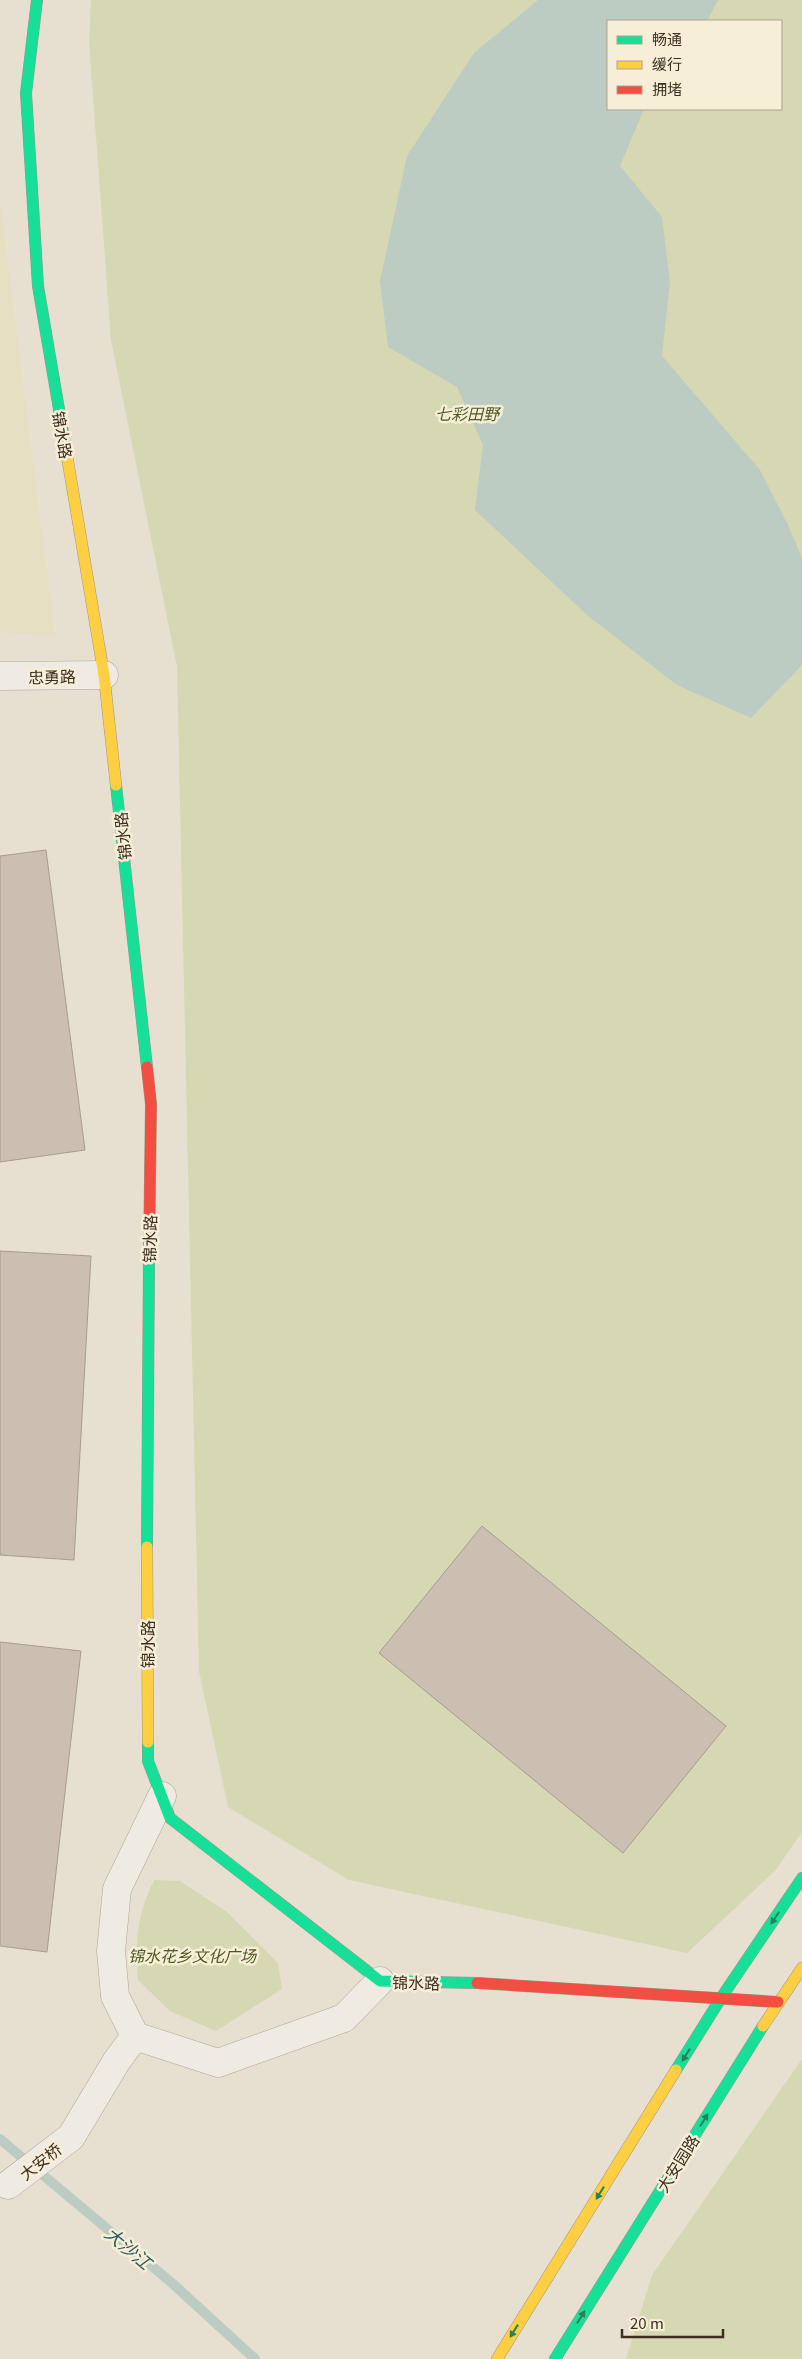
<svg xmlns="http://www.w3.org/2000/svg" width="802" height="2359" font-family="Georgia,'Noto Sans SC',serif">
<rect width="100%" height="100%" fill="#e7e0d1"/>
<path fill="#e6dfc2" d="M0,198L55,635L0,633Z"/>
<g fill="#d6d7b3" fill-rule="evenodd">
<path d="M91,0H802V1832L775,1871L687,1953L349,1880L228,1807L199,1671L177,667L111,340L89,42ZM608,21H781V109H608Z"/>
<path d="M154,1880L180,1881L227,1912L278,1963L282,1989L216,2031L170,2011L138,1980C135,1941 137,1915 154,1880Z"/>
<path d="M802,2059V2359H626L652,2275Z"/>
</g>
<path fill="#bcccc2" d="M538,0H718L707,21H608V109H644L620,166L662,217L670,281L662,356L760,470L788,525L802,558V665L751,718L677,685L587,615L475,510L483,445L457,387L388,347L380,281L407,156L474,53Z"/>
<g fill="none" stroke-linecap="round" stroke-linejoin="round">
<path stroke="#bcccc2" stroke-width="10" d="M0,2139L172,2283L255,2359"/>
</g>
<g fill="#cbbfb2" stroke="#a89c90">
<path d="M46,850L85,1150L0,1162V856Z"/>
<path d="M0,1251L91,1256L74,1560L0,1555Z"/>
<path d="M482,1526L726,1726L623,1853L379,1653Z"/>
<path d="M0,1642L81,1651L47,1952L0,1946Z"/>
</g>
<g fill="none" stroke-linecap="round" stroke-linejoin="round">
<g stroke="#ada599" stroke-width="29">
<g id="street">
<path d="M0,676L104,675"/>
<path d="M162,1796L117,1889L111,1951L115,1996L135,2036L218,2063L344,2018L380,1981"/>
<path d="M8,2185L71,2137L116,2062L135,2036"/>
</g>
</g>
<g stroke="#9c958a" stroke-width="12">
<g id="fast">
<path d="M37,0L26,93L38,286L67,456"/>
<path d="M116,785L147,1067"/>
<path d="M147,1547L149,1257"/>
<path d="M148,1742V1761L170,1818L380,1981L477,1983"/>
<path d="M676,2070L721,1998L802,1878"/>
<path d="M555,2359L763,2026"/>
</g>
</g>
<g stroke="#9c958a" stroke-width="12">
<g id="slow">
<path d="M67,456L104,675L116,785"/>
<path d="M147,1547L148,1742"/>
<path d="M763,2026L802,1968"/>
<path d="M497,2359L676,2070"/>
</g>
</g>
<g stroke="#9c958a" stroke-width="12">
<g id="jam">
<path d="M147,1067L151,1104L149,1257"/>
<path d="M477,1983L778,2002"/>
</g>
</g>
<use href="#street" stroke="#efebe3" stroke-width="28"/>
<use href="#fast" stroke="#16e098" stroke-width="11"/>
<use href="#slow" stroke="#ffcf43" stroke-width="11"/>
<use href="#jam" stroke="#f24e42" stroke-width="11"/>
</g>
<defs><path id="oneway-solid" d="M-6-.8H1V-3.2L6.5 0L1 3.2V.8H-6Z" transform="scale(1.25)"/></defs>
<g fill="#2b7e56">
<use href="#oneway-solid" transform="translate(775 1918) rotate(124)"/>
<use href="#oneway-solid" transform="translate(686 2055) rotate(122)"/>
<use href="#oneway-solid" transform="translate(704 2120) rotate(-58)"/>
<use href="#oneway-solid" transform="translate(600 2193) rotate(122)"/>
<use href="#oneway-solid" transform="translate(581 2317) rotate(-58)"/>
<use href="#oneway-solid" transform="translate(514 2331) rotate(122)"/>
</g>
<g text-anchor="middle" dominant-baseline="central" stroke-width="5" stroke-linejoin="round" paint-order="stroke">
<g font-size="16" font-style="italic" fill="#4d5a26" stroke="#f7eed8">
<text x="467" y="413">七彩田野</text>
<text x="192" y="1955">锦水花乡文化广场</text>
</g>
<g font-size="16" fill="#3d2e20" stroke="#f7eed8">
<text transform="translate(63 435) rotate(80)">锦水路</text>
<text transform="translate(52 676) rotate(-1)">忠勇路</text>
<text transform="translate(122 836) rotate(-96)">锦水路</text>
<text transform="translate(149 1239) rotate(-89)">锦水路</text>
<text transform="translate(147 1644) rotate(-90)">锦水路</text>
<text transform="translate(416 1982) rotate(1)">锦水路</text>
<text transform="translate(40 2161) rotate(-38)">大安桥</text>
<text transform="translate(677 2163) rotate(-58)">大安园路</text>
</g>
<g font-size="18" font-style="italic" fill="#2f5d5a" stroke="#f7eed8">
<text transform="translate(129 2247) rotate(40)">大沙江</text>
</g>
</g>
<rect x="607" y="20" width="175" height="90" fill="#f7eed8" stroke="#ada18e"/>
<rect x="617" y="36" width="25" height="8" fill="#16e098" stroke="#ada18e"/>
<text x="652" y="45" font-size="15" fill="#3d2e20">畅通</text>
<rect x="617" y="61" width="25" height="8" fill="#ffcf43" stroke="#ada18e"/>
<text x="652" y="70" font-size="15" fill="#3d2e20">缓行</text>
<rect x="617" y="86" width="25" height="8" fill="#f24e42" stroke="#ada18e"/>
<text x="652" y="95" font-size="15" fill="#3d2e20">拥堵</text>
<path d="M622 2329v8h101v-8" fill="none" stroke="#3d2e20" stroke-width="2.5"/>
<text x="630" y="2329" font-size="15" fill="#3d2e20" stroke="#f7eed8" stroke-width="4" paint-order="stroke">20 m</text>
</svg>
